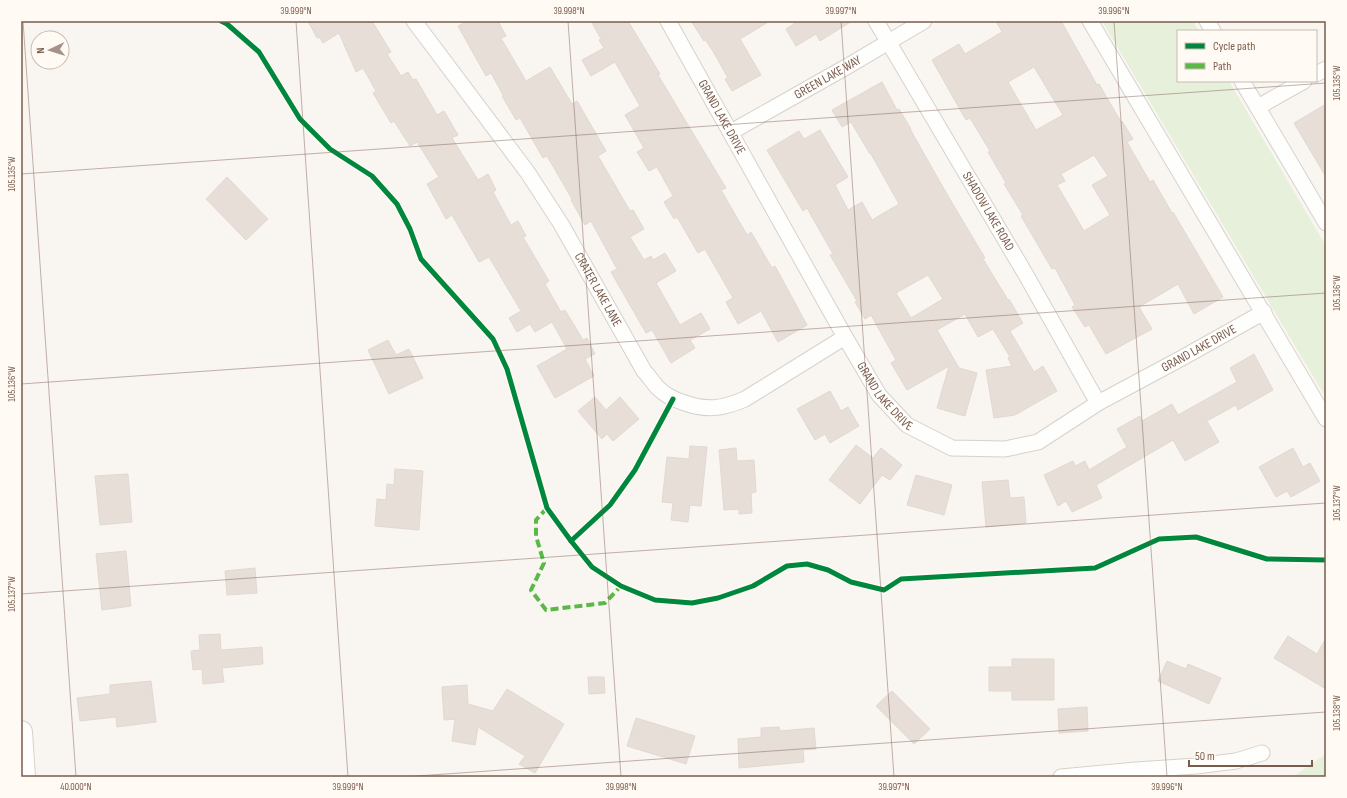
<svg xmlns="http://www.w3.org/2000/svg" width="1347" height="798" font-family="'Sofia Sans Condensed',sans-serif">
<rect width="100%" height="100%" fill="#f9f5f0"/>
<g fill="#e7f0db">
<path d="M1102,21H1193L1199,31H1178V81H1229L1326,246V398Z"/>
<path d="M1326,754V777H1293Z"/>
</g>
<g fill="#e6ded7" stroke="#e2d8d2" fill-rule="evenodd">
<path d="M308,21H372L391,52L387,54L401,76L408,72L413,80L416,79L437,115L444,111L458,135L452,138L478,180L488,174L496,190L493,192L511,225L518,221L526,236L523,237L549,281L545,284L561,312L565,310L583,340L587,338L595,354L585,359L594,376L555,398L537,366L567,349L552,322L535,332L530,324L517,332L509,318L521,311L489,257L479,262L452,215L446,219L427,184L439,177L417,142L410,146L394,121L391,123L373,93L376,91L363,68L356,72L339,33L323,43L319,37L317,38Z"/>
<path d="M468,21H498L506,36L501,38L526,81L550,67L572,104L577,101L606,151L598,156L630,211L633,210L644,229L630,237L644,260L651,256L653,260L665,253L676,271L656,283L680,325L701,313L710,329L690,340L695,348L671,363L652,330L646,333L611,272L617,269L591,221L585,225L571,200L572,199L547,156L543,158L520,118L516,120L502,96L503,95L491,73L486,76L458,26Z"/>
<path d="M591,21H628L660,74L658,75L679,110L726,188L721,190L747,235L751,232L772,268L775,266L807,325L778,342L761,311L738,324L726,302L733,298L705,249L698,253L677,217L674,219L664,202L673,196L657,167L649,171L637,152L644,148L625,115L640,106L615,62L591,76L582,60L604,48L599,40L601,39Z"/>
<path d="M691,21H770L740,39L761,75L732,91L725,79L728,78L714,53L705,39L704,41Z"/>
<path d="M798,21H852L820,41L816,34L796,46L786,29Z"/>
<path d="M996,21H1061L1097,85L1099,84L1121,122L1122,121L1133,139L1127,142L1150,182L1153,180L1172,213L1173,212L1223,297L1194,314L1178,284L1139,307L1152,329L1106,354L1089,325L1085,327L1072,307L1075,305L1055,268L1052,269L1021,216L1023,215L1004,184L1006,183L988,152L990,151L970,118L966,120L932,60L959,44L965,54L1002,32ZM1034,67L1063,115L1036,130L1008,82ZM1094,155L1108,176L1092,185L1110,215L1084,231L1057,185L1065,181L1061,174Z"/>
<path d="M882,82L897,110L899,109L911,129H910L948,196L985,258L983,259L1008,300L1009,299L1023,323L1010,331L1034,372L1043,366L1057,391L1015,415L994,418L986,370L1012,366L1008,358L1010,357L993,329L978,337L965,314L937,330L959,368L977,373L965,416L937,408L949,366L907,390L891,363L896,360L871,315L865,319L855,302L857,301L830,255L833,254L807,208L803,211L767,150L799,131L804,139L820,130L848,177L835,185L848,210L862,202L872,220L899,204L871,154H870L851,122L842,127L832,110ZM928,275L943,299L911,318L896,293Z"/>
<path d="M1326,104V177L1294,123Z"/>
<path d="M227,177L268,219L246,240L206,199Z"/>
<path d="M388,340L396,355L409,349L423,378L389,394L368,350Z"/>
<path d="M1254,354L1273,390L1238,410L1236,405L1207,421L1219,442L1185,461L1173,440L1096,485L1102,498L1072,512L1066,501L1058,506L1044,475L1073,461L1075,466L1085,461L1089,470L1127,447L1117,429L1140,416L1142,421L1172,404L1178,415L1237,382L1230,368Z"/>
<path d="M830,391L841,411L848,407L859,426L830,443L825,434L815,440L797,409Z"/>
<path d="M595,397L606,410L620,397L639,419L613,441L607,434L602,439L578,411Z"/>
<path d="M856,445L873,458L881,448L902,465L890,480L882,475L860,504L829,480Z"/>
<path d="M690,446L707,447L701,506L690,505L688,522L671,520L673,503L662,502L667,457L689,459Z"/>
<path d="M736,448L737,461L754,460L756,492L751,493L752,513L739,514V509L724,510L719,450Z"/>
<path d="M1293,448L1303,467L1310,463L1320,481L1291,497L1287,491L1276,497L1259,467Z"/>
<path d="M395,469L423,471L419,530L375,526L377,499L386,500L387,484L394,485Z"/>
<path d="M128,474L132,522L100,525L95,476Z"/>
<path d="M916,475L952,485L944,515L907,505Z"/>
<path d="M1008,480L1010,498L1024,497L1026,523L986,527L982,482Z"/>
<path d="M126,551L131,606L102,610L96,554Z"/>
<path d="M255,568L257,593L227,595L225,571Z"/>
<path d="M220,634L221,650L262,647L263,664L222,668L224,682L203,684L202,669L193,670L191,651L200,650L199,635Z"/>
<path d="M1288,636L1317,654L1326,638V689L1274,658Z"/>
<path d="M1012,659H1054V700H1012V691H989V667H1012Z"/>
<path d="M1167,661L1186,669L1188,664L1221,678L1209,704L1158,681Z"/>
<path d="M588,677H604L605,693L589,694Z"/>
<path d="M151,681L156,722L117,727L116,717L80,721L77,698L110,694V685Z"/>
<path d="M467,685L468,704L493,711L507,689L564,724L535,773L519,764L525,756L478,727L475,745L452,741L455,719L444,720L442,687Z"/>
<path d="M892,691L930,729L914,744L876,706Z"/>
<path d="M1087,707L1088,731L1059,733L1058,709Z"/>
<path d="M636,718L695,736L686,764L627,746Z"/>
<path d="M779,727L780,731L814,728L816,749L803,750L804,762L739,768L738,739L761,737V728Z"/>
</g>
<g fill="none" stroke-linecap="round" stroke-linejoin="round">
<g stroke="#d7d1cb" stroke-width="17">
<g id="minor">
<path id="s1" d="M414,21L528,173L561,224L644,371C649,376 653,383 658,388C664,394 673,399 682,402C706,411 722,409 745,399L845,337"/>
<path id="s2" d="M668,21L845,337L879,395L907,425L952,448L1005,449L1038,442L1098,403L1182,358L1264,312"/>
<path id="s3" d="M876,21L1026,275L1098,403"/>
<path d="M1090,21L1326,419"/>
<path d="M1207,21L1213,31"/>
<path d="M1316,74L1326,69"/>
<path d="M1242,81L1326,223"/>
<path d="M1258,107L1304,81"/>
<path id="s4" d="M731,132L848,66L924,21"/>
<path d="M1061,777L1136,770L1196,766L1236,761L1262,753"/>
</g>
</g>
<g stroke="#d9d2cb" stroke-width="24">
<path id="secondary" d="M21,732L24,777"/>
</g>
<use href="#minor" stroke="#fefefd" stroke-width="15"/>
<use href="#secondary" stroke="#fefefd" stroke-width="22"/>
<path stroke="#58b947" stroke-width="4" stroke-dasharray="8 4" stroke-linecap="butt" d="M547,508L536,520V536L544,563L531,590L546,610L605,603L621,586"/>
<g stroke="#fffaf3" stroke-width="8">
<g id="cycleway">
<path d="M221,21L227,24L259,52L300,119L330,149L372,176L397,204L410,229L421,259L493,339L507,369L547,508L571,541L592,567L621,586L655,600L692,603L718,598L753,586L787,566L807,564L828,570L851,582L884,590L901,579L1095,568L1159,539L1196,537L1267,559L1326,560"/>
<path d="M571,541L610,505L635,470L673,399"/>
</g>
</g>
<use href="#cycleway" stroke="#00873e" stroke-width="5"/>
</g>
<path fill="none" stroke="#7a5c4d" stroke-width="1" stroke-opacity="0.45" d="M23,21L76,777M296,21L348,777M568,21L621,777M841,21L894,777M1114,21L1167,777M21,174L1326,83M21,384L1326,293M21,594L1326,503M403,777L1326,712"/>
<g text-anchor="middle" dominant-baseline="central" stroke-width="4" stroke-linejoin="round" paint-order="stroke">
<g font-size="13" fill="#7a5c4d" stroke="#fffaf3">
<text stroke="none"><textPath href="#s4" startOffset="111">GREEN LAKE WAY</textPath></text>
<text stroke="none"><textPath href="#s2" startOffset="110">GRAND LAKE DRIVE</textPath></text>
<text stroke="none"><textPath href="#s3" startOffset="221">SHADOW LAKE ROAD</textPath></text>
<text stroke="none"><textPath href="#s1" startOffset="326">CRATER LAKE LANE</textPath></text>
<text stroke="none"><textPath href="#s2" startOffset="794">GRAND LAKE DRIVE</textPath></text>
<text stroke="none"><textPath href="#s2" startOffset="434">GRAND LAKE DRIVE</textPath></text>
</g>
</g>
<rect width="1347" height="798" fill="none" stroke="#fffaf3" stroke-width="44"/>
<rect x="1177" y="30" width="140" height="52" fill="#fffaf3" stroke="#cabbb1"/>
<rect x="1185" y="43" width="20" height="6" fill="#00873e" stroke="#cabbb1"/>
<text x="1213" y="50" font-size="12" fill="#7a5c4d">Cycle path</text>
<rect x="1185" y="63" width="20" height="6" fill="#58b947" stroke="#cabbb1"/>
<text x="1213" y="70" font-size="12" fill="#7a5c4d">Path</text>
<g transform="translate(50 50) rotate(266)"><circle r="19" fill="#fffaf3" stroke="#cabbb1"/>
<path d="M0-3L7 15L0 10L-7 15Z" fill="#a69286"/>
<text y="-6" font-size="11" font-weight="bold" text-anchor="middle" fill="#7a5c4d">N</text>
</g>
<path d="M1189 760v6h123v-6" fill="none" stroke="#7a5c4d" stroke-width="2"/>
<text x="1195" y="760" font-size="12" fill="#7a5c4d" stroke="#fffaf3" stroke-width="3" paint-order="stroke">50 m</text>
<rect x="22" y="22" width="1303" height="754" fill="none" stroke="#7a5c4d" stroke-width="1.5"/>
<g font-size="10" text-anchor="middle" fill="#7a5c4d">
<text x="296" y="14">39.999°N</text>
<text x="569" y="14">39.998°N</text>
<text x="841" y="14">39.997°N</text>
<text x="1114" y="14">39.996°N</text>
<text transform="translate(1336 83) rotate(-90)" y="4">105.135°W</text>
<text transform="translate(11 174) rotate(-90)" y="4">105.135°W</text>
<text transform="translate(1336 293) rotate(-90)" y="4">105.136°W</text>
<text transform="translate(11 384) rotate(-90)" y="4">105.136°W</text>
<text transform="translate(1336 503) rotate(-90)" y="4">105.137°W</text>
<text transform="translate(11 594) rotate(-90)" y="4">105.137°W</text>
<text transform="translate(1336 713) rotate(-90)" y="4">105.138°W</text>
<text x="76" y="790">40.000°N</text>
<text x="348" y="790">39.999°N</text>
<text x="621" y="790">39.998°N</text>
<text x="894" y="790">39.997°N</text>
<text x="1167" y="790">39.996°N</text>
</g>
</svg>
